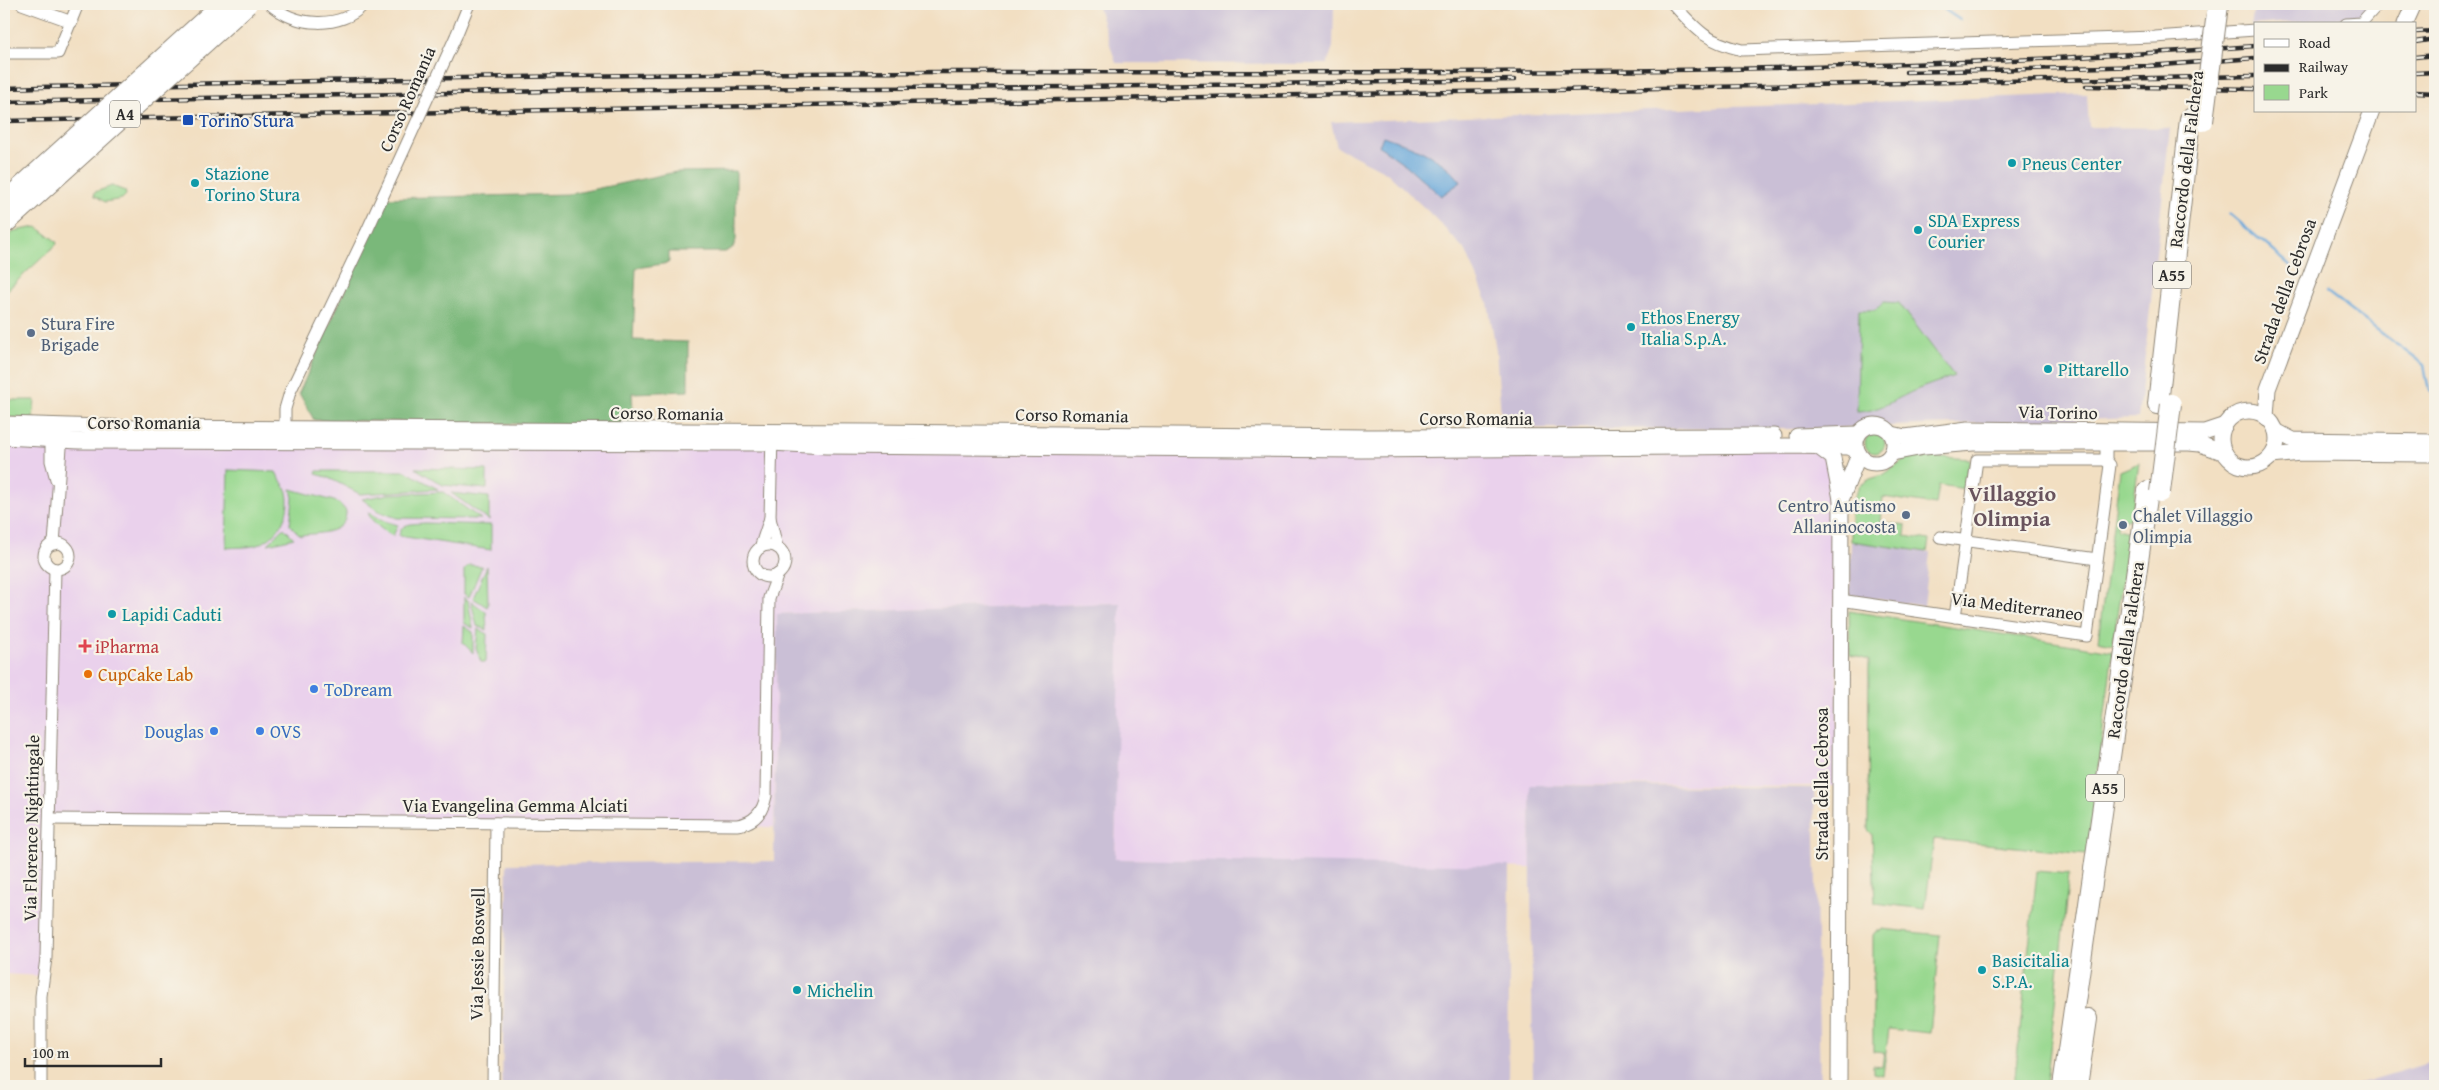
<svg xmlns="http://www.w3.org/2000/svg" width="2439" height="1090" font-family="'Gentium Book Plus',serif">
<rect width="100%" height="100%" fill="#f7f3e8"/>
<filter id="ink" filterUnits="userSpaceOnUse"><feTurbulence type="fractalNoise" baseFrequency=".02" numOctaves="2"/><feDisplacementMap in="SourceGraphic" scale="10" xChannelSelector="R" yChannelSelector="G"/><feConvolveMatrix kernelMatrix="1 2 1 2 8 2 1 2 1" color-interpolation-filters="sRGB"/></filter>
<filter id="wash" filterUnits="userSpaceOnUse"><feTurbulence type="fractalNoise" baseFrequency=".0096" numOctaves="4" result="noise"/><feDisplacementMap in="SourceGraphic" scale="20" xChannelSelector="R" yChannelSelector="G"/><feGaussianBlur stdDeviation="1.12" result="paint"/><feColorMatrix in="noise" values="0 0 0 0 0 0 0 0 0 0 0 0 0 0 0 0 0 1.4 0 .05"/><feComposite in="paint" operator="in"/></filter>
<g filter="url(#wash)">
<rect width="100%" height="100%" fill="#f2dfc2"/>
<path fill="#ead1ec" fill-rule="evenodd" d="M4,437L62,440L1817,446L1833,458L1839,786L1530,785L1531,868L1115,859L1119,603L777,614L774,827L50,819L44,976L4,974ZM56,543L66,548L70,555L68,563L58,569L47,566L43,559L46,549Z"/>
<g fill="#cabfd6">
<path d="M1097,4H1334L1333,47L1327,64L1116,63Z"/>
<path d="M2255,4H2371L2359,17L2251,25Z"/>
<path d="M2087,94L2089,127L2170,128L2138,418L1799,429L1502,428L1496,350L1488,303L1466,251L1432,215L1386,172L1337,147L1331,122Z"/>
<path d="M1851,541L1930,553L1924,606L1850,595Z"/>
<path d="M1120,603L1115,859L1510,866L1508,1086H502L507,864L774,861L777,614Z"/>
<path d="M1530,785L1814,788L1820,1086H1533Z"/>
<path d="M2435,1061V1086H2351Z"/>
</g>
<g fill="#98d88f" stroke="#62825d">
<path d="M112,186L125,191L126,195L122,199L105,202L94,195L95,192Z"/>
<path d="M37,227L56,241L57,244L4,293V240L14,231Z"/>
<path d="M1884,302L1899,303L1954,376C1941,381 1928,385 1916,390C1897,398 1878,412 1857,412L1859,310H1875Z"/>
<path d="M4,400H35L33,419L4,417Z"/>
<circle cx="1875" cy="443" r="10"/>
<path d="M1912,455L1970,459L1965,489L1939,485L1936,505L1883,497L1881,522L1906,526L1905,536L1929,540L1927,552L1851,541V504L1859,486L1870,479L1883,475Z"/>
<path d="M2139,463L2131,520L2117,518L2116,529L2129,532L2113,644L2098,641L2120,471Z"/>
<path d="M415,468L487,470V489L443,485Z"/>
<path d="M228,470L276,472C279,479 285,485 287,492C292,514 278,538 257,545C248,548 236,547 226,548Z"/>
<path d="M317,471H405L438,489L360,494L327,477L316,474Z"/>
<path d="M291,489L334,501L340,504L346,511C347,535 316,533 300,535L290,525L293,498Z"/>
<path d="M443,492L481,519L397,518L378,511L362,499L389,494Z"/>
<path d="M451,493L489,497V520Z"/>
<path d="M368,512L381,520L398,525L393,536C384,532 370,521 368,512Z"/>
<path d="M425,523L491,525V550L399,536C401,522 413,524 425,523Z"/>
<path d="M284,528L294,538L268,544Z"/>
<path d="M469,565L482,566L469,597L464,594V570Z"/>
<path d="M487,566L488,605L487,607L473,598Z"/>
<path d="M464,597L468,600L473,628L464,623Z"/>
<path d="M471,601L486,612L487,630L477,626Z"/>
<path d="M1849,611L2113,651L2087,854L1934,839L1925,909L1875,903L1872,834L1868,830L1869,660L1850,655Z"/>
<path d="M464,626L473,632V653L463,643Z"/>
<path d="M478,629L487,634L486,662H481L476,648Z"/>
<path d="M2037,871L2069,874L2046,1086H2014Z"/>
<path d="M1882,929L1940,935L1930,1033L1889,1029L1883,1075L1873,1073V1065L1882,1066L1884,1053L1873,1052V935L1876,931H1881Z"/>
</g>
<path fill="#7ab87a" stroke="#527252" d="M736,171V240L733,248L725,252H669V263L636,268L633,340L688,342V391L632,393L634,426L314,420L299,393L386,198L571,194L676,172Z"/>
<path fill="#67a7da" stroke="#496982" d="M1383,136C1411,146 1443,157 1461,182L1441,196L1406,165L1379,146Z"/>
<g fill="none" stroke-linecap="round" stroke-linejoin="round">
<g stroke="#67a7da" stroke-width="2.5">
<path d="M1936,4L1960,20"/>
<path d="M2230,214L2291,266"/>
<path d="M2327,292L2424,365L2429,391L2435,395"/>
</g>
</g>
</g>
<g filter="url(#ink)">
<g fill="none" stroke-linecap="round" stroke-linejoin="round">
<g stroke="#8e8576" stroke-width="13">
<g id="minor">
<path d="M22,4L72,22"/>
<path d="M270,4C295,27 341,30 364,4"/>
<path d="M1673,4C1698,31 1705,41 1742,50L2155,37L2255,30"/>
<path d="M2346,24L2361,23L2378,4"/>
<path d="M456,36L469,4"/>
<path d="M4,53H58L78,4"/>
<path d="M51,433V461L56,479"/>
<path d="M285,435V409L290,392L366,233"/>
<path d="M772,435L770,518L777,547"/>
<path d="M1940,537L2097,559"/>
<circle cx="57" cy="556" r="13"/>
<path d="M54,544L62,434"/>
<circle cx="769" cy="561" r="16"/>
<path d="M760,548L770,518"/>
<path d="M1840,600L2087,636L2110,465L2106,460V442"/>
<path d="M1955,617L1977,460H2106"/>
<path d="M50,819L737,825C754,823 763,812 766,796L769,598L778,574"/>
<path d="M41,1086V996L46,958L55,569"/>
<path d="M493,1086L496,823"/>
</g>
</g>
<g stroke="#8e8576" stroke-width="17">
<g id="secondary">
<path d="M2405,24L2414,4"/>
<circle cx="2249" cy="439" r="28"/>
<path d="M2266,417L2268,389L2372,111"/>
<path d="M4,424L135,428L869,432L1367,437L1774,436"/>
<circle cx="1875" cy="444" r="19"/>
<path d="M2276,431L2293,440L2435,442"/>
<path d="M1892,434L1905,437L1968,429L2204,432L2225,425"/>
<path d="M1797,436L1858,434"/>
<path d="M4,437L79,441L771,443L826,446L1362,450L1786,446L1849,447L1857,451"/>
<path d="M1817,446L1833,458L1841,499"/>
<path d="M1892,453L1924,447L1973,443H2189L2200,444L2225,453"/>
<path d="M2272,456L2300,453L2435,454"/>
<path d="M1839,1086L1841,500L1859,454"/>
</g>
</g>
<g stroke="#8e8576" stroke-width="22">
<g id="motorway">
<path d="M2158,404L2190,119"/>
<path d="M2063,1086L2148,491"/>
<path d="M2077,1086L2087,1019"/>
</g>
</g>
<use href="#minor" stroke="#fff" stroke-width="11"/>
<use href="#secondary" stroke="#fff" stroke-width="15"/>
<use href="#motorway" stroke="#fff" stroke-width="20"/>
<g stroke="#2b2b2b" stroke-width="4.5">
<g id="rail">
<path d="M2415,32L2435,31"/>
<path d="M2415,42L2435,39"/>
<path d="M2415,57L2435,55"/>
<path d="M1906,72L2148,66L2255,58"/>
<path d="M2415,73L2435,72"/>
<path d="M2086,86L2255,89"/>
<path d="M4,88C317,81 630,73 943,72C1381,72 1819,78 2255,46"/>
<path d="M2415,92L2435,93"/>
<path d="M4,102L650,89L1081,87L1514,80"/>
<path d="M4,121L2255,76"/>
</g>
</g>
<use href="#rail" stroke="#f7f3e8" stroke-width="2.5" stroke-dasharray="8" stroke-linecap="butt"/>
<g stroke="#8e8576" stroke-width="13" stroke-linecap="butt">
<path id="minor-bridge" d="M366,233L456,36"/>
</g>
<g stroke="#8e8576" stroke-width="22" stroke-linecap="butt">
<g id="motorway-bridge">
<path d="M2203,121L2218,5"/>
<path d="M4,203L223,4"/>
<path d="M4,224L247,4"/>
<path d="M2160,492L2171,404"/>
</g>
</g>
<use href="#minor-bridge" stroke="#fff" stroke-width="11"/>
<use href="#motorway-bridge" stroke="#fff" stroke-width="20"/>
</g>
</g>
<rect fill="#1a4fb4" stroke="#f7f3e8" stroke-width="2" x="182" y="114" width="12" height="12" rx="2.5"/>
<g fill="#0f9aa8" stroke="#f7f3e8" stroke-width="2">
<circle cx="2012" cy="163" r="5"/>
<circle cx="195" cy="183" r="5"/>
<circle cx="1918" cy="230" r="5"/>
<circle cx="1631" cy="327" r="5"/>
<circle cx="2048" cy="369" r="5"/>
<circle cx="112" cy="614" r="5"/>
<circle cx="1982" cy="970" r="5"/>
<circle cx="797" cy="990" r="5"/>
</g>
<g fill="#5c6f8a" stroke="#f7f3e8" stroke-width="2">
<circle cx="31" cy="333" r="5"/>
<circle cx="1906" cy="515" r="5"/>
<circle cx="2123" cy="525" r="5"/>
</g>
<path fill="#e0444e" stroke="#f7f3e8" stroke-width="2" d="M82.5 638.5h5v5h5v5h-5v5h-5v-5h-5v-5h5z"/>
<circle fill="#e8710a" stroke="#f7f3e8" stroke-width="2" cx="88" cy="674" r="5"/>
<g fill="#3f7fe0" stroke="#f7f3e8" stroke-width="2">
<circle cx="314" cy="689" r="5"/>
<circle cx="214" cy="731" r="5"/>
<circle cx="260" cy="731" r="5"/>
</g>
<g text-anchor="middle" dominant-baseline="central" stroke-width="4.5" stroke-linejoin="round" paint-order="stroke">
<g fill="#f7f3e8" stroke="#686764" stroke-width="1">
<rect x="110" y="100.5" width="30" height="27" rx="4"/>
<rect x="2153" y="261.5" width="38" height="27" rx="4"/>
<rect x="2086" y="774.5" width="38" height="27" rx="4"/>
</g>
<g font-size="16" font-weight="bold" fill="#2b2b2b">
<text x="125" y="114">A4</text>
<text x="2172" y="275">A55</text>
<text x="2105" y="788">A55</text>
</g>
<g font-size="18" fill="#2b2b2b" stroke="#f7f3e8">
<text transform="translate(407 99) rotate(-66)">Corso Romania</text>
<text transform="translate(2186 159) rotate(-83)">Raccordo della Falchera</text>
<text transform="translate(2284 291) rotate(-70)">Strada della Cebrosa</text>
<text transform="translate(2058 412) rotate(1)">Via Torino</text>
<text transform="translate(667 413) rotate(1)">Corso Romania</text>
<text transform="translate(1072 415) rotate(1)">Corso Romania</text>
<text x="1476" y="418">Corso Romania</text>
<text x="144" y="422">Corso Romania</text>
<text transform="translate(2017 606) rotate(7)">Via Mediterraneo</text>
<text transform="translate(2125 650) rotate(-82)">Raccordo della Falchera</text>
<text transform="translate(1821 784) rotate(-90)">Strada della Cebrosa</text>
<text x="515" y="805">Via Evangelina Gemma Alciati</text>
<text transform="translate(31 828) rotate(-89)">Via Florence Nightingale</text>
<text transform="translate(477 954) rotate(-89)">Via Jessie Boswell</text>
</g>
<g font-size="18" fill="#164399" stroke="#f7f3e8" text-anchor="start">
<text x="199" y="120">Torino Stura</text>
</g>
<g font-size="18" fill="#0d838f" stroke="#f7f3e8" text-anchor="start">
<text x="2022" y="163">Pneus Center</text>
<text x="205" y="173">Stazione<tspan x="205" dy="21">Torino Stura</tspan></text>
<text x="1928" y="220">SDA Express<tspan x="1928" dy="21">Courier</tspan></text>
<text x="1641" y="317">Ethos Energy<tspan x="1641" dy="21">Italia S.p.A.</tspan></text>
<text x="2058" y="369">Pittarello</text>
<text x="122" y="614">Lapidi Caduti</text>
<text x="1992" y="960">Basicitalia<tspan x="1992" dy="21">S.P.A.</tspan></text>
<text x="807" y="990">Michelin</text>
</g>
<g font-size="18" fill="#4e5e75" stroke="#f7f3e8" text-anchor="start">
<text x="41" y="323">Stura Fire<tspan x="41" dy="21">Brigade</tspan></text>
<text x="1896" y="505" text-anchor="end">Centro Autismo<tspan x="1896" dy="21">Allaninocosta</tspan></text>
<text x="2133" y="515">Chalet Villaggio<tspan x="2133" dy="21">Olimpia</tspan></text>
</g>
<g font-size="18" fill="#be3a42" stroke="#f7f3e8" text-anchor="start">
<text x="95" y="646">iPharma</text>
</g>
<g font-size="18" fill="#c56008" stroke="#f7f3e8" text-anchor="start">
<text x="98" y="674">CupCake Lab</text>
</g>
<g font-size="18" fill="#366cbe" stroke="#f7f3e8" text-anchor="start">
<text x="324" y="689">ToDream</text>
<text x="204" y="731" text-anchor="end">Douglas</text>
<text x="270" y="731">OVS</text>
</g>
<g font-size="22" font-weight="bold" fill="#68535d" stroke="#f7f3e8">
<text x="2012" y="493">Villaggio<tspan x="2012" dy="25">Olimpia</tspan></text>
</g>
</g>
<rect width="2439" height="1090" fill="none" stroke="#f7f3e8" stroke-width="20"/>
<rect x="2254" y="22" width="162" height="90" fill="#f7f3e8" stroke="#a5a39c"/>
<rect x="2264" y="39" width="25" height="8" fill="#ffffff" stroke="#a5a39c"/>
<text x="2299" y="48" font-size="15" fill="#2b2b2b">Road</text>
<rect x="2264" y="64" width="25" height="8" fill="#2b2b2b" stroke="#a5a39c"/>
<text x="2299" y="72" font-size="15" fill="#2b2b2b">Railway</text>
<rect x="2264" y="85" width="25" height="15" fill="#98d88f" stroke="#a5a39c"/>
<text x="2299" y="98" font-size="15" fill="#2b2b2b">Park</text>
<path d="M25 1058v8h136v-8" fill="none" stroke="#2b2b2b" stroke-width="2.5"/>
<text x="32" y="1058" font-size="15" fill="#2b2b2b" stroke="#f7f3e8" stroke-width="4" paint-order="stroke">100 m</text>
</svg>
